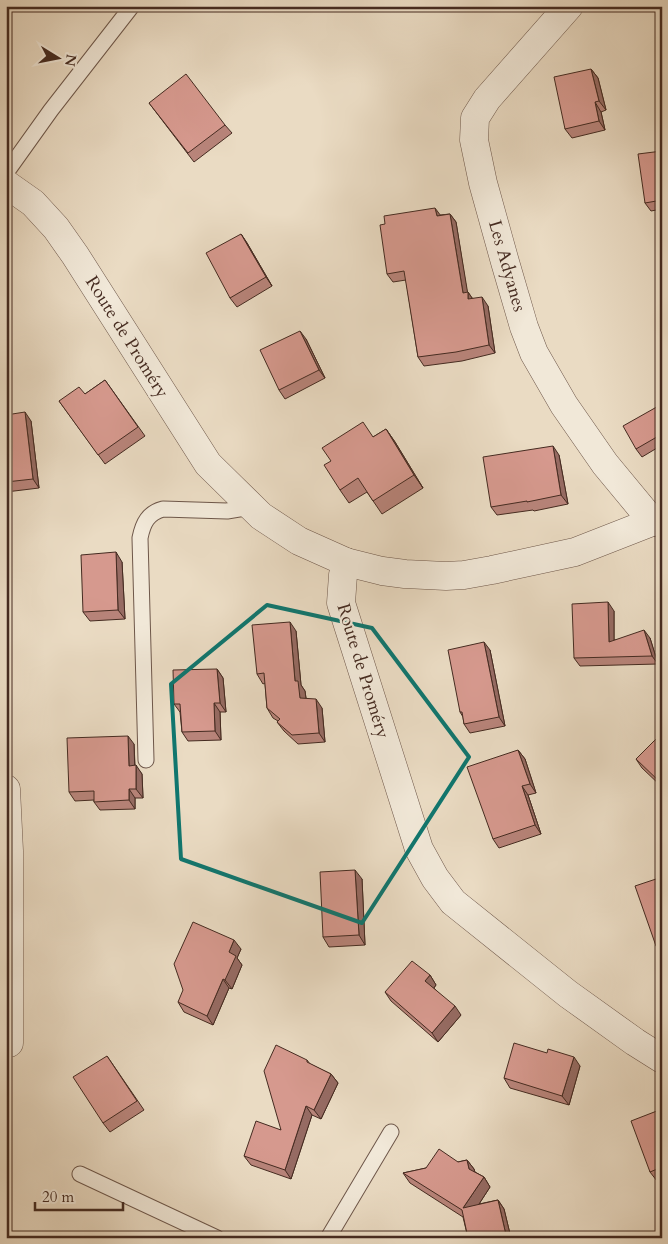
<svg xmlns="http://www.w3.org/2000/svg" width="668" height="1244" font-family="Cardo,serif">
<rect width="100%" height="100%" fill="#eadbc3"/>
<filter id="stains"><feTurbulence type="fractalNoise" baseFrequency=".004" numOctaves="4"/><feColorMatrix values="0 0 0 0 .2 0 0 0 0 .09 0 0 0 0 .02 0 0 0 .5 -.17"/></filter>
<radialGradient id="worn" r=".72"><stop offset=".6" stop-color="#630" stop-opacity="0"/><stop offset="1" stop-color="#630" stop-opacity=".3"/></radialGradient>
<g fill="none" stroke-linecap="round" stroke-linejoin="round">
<g stroke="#6e574a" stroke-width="17">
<g id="service">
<path d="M6,173L51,110L132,6"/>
<path d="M146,760L140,538C143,523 148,513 163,509L227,511L251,507"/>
<path d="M80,1174L217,1238"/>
<path d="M328,1238L391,1132"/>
</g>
</g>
<g stroke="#6e574a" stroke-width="29">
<g id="minor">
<path d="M569,6L487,99L475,118L474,140L483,183L505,262L524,327L534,353L564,405L605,464L653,522"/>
<path d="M6,184L33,203L56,228L75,255L208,464L261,516L299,541L346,562L343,575L341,603L419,849L435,878L453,902L568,994L635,1042L662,1059"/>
<path d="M346,562L382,571L405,574L446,576L464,575L492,570L575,552L662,518"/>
<path d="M6,789L9,851V1043"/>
</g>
</g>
<use href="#service" stroke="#f1e8d8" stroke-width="15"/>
<use href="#minor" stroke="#f1e8d8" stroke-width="28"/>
</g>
<g fill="#b8847a" stroke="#452b21">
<path d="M591,69L598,78L606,110L601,112L605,130L572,138L565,129Z"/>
<path d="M149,103L225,125L232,133L194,162Z"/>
<path d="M662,151V209L651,211L645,203Z"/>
<path d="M450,214L456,222L467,292H468L472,298L488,306L495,353L462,361L424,366L418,357L406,280L393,282L387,274L440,215Z"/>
<path d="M241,234L247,243L272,286L237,307L230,298Z"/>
<path d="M306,339L325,378L285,399L279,390Z"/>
<path d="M105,380L145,436L105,464L59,401L85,394Z"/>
<path d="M662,404V445L642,457L636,449Z"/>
<path d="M6,415L31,421L39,488L6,492Z"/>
<path d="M386,429L395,442L423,488L382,514L367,492L349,503L340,490L373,437Z"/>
<path d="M559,455L568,504L534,511L533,510L497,515L491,507Z"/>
<path d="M122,562L125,619L90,621L83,612Z"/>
<path d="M614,611V640L650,638L658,664L580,666L574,658Z"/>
<path d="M296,631L301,685L305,691L306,698L322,708L325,742L298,744L284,731L277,722L278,721L273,718L267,708L265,683L263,684L257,674Z"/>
<path d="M490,650L505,726L470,733L464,724L463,717L460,712Z"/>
<path d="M217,669L223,678L226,712H220L221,740L188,741L182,732L180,712L174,704Z"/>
<path d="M662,733V787L642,768L636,759Z"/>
<path d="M134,744L135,765L142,774L143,798H135V809L100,810L94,802V800L75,801L69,792Z"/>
<path d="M518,750L525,759L536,793L528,795L541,834L499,848L493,839Z"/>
<path d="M662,877V954L656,946Z"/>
<path d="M362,879L365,945L329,947L323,937Z"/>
<path d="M241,949L237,958L242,965L232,989L229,988L213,1025L184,1012L178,1002Z"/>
<path d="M430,975L436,985L434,988L461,1015L438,1042L391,1001L385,992Z"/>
<path d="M107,1056L144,1110L110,1132L103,1123Z"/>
<path d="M307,1060L310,1064L331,1074L338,1083L321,1119L312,1115L291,1179L251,1165L244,1156L281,1130Z"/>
<path d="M580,1066L569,1105L510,1088L504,1078Z"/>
<path d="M662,1109V1179L657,1181L650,1172Z"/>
<path d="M467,1160L474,1169L475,1172L484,1177L490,1187L479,1204L498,1200L504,1209L511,1238H468L463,1217L410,1183L403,1173L426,1168L458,1162Z"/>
</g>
<g fill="#966b63" stroke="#452b21">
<path d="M591,69L598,78L606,110L599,101Z"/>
<path d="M595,102L601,112L605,130L599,121Z"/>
<path d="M435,208L441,216H437Z"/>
<path d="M450,214L456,222L469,301L463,293Z"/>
<path d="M241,234L247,243L272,286L266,277Z"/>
<path d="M468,292L474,301L468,299Z"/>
<path d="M482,297L488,306L495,353L489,345Z"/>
<path d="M300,331L306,339L325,378L319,370Z"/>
<path d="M25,412L31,421L39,488L33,479Z"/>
<path d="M386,429L395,442L423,488L414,475Z"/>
<path d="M553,446L559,455L568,504L561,495Z"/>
<path d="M116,552L122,562L125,619L118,610Z"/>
<path d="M608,602L614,611V650L609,642Z"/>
<path d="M290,622L296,631L301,685L305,691L307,707L300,698L295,681Z"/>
<path d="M644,630L650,638L658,664L652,656Z"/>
<path d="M484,642L490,650L505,726L499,717Z"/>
<path d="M217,669L223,678L226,712L220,703Z"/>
<path d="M316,699L322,708L325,742L319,733Z"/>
<path d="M214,703L220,712L221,740L215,731Z"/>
<path d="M128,736L134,744L135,774L129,766Z"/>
<path d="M518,750L525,759L536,793L530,784Z"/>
<path d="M136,765L142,774L143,798L136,789Z"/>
<path d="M522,786L528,795L541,834L535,825Z"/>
<path d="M129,789L135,798V809L129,800Z"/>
<path d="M355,870L362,879L365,945L359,935Z"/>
<path d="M234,940L241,949L237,958L242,965L232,989L225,980L229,952Z"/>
<path d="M430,975L436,985L432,990L425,981Z"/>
<path d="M223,979L229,988L213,1025L207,1016Z"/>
<path d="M455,1006L461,1015L438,1042L432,1033Z"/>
<path d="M574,1057L580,1066L569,1105L562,1096Z"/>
<path d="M331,1074L338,1083L321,1119L314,1110Z"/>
<path d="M306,1106L312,1115L291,1179L285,1170Z"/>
<path d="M467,1160L474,1169L476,1178L469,1169Z"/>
<path d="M484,1177L490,1187L470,1218L463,1208Z"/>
<path d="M498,1200L504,1209L511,1238H508L506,1235Z"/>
</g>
<g fill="#d6998e" stroke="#452b21">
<path d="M591,69L599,101L595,102L599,121L565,129L554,77Z"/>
<path d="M186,74L225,125L188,153L149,103Z"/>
<path d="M662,151V200L645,203L638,154Z"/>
<path d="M435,208L437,216L450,214L463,293L468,292V299L482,297L489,345L456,352L418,357L404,271L387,274L380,225L385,224L384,216Z"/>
<path d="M241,234L266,277L230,298L206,253Z"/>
<path d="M300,331L319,370L279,390L260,350Z"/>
<path d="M105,380L138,427L98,455L59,401L79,387L85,394Z"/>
<path d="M662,404V434L636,449L623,426Z"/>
<path d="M25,412L33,479L6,482V415Z"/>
<path d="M363,422L373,437L386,429L414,475L373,501L358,478L340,490L324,465L331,461L322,448Z"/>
<path d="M553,446L561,495L527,502V501L491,507L483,457Z"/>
<path d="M116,552L118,610L83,612L81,555Z"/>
<path d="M608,602L609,642L644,630L652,656L574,658L572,604Z"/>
<path d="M290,622L295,681H298L300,698L316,699L319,733L292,735L277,722L280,719L267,708L264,673L257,674L252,625Z"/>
<path d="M484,642L499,717L464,724L462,712H460L448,650Z"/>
<path d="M217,669L220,703H214L215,731L182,732L180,704H174L173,670Z"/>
<path d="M662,733V784L636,759Z"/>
<path d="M128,736L129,766L136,765V789H129V800L94,802V791L69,792L67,738Z"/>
<path d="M518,750L530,784L522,786L535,825L493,839L467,767Z"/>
<path d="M355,870L359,935L323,937L320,872Z"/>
<path d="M662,877V944L656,946L635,886Z"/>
<path d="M193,922L234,940L229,952L236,956L225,980L223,979L207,1016L178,1002L183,990L174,964Z"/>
<path d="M412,961L430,975L425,981L455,1006L432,1033L385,992Z"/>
<path d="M514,1043L547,1053L548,1049L574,1057L562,1096L504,1078Z"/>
<path d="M276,1045L307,1060V1062L331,1074L314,1110L306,1106L285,1170L244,1156L256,1121L281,1130L264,1071Z"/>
<path d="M107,1056L137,1101L103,1123L73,1077Z"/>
<path d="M662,1109V1167L650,1172L631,1121Z"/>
<path d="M439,1149L458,1162L467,1160L469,1169L484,1177L463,1208L498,1200L506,1235L494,1238H468L462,1210L403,1173L426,1168Z"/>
</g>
<path fill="none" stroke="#0f766e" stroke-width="4" stroke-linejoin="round" d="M267,605L372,628L469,757L362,923L181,859L171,684Z"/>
<g text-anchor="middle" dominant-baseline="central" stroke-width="4.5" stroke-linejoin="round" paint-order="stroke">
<g font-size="18" fill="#452b21" stroke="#f1e8d8">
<text transform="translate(507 266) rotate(74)">Les Adyanes</text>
<text transform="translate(127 337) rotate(58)">Route de Proméry</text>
<text transform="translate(363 671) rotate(73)">Route de Proméry</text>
</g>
</g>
<rect width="668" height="1244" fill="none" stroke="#eadbc3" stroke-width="25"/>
<rect x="8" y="8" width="653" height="1229" fill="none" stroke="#452b21" stroke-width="2.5"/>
<rect x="12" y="12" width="643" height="1219" fill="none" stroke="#452b21"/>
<g transform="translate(58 58) rotate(100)" stroke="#f1e8d8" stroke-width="4" paint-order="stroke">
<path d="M0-4L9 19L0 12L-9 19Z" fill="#452b21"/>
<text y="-8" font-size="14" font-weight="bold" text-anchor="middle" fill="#452b21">N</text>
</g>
<path d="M35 1202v8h88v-8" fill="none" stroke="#452b21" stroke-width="2.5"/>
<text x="42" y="1202" font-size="15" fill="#452b21" stroke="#f1e8d8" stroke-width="4" paint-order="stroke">20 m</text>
<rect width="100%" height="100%" filter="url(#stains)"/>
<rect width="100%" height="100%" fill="url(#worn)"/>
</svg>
